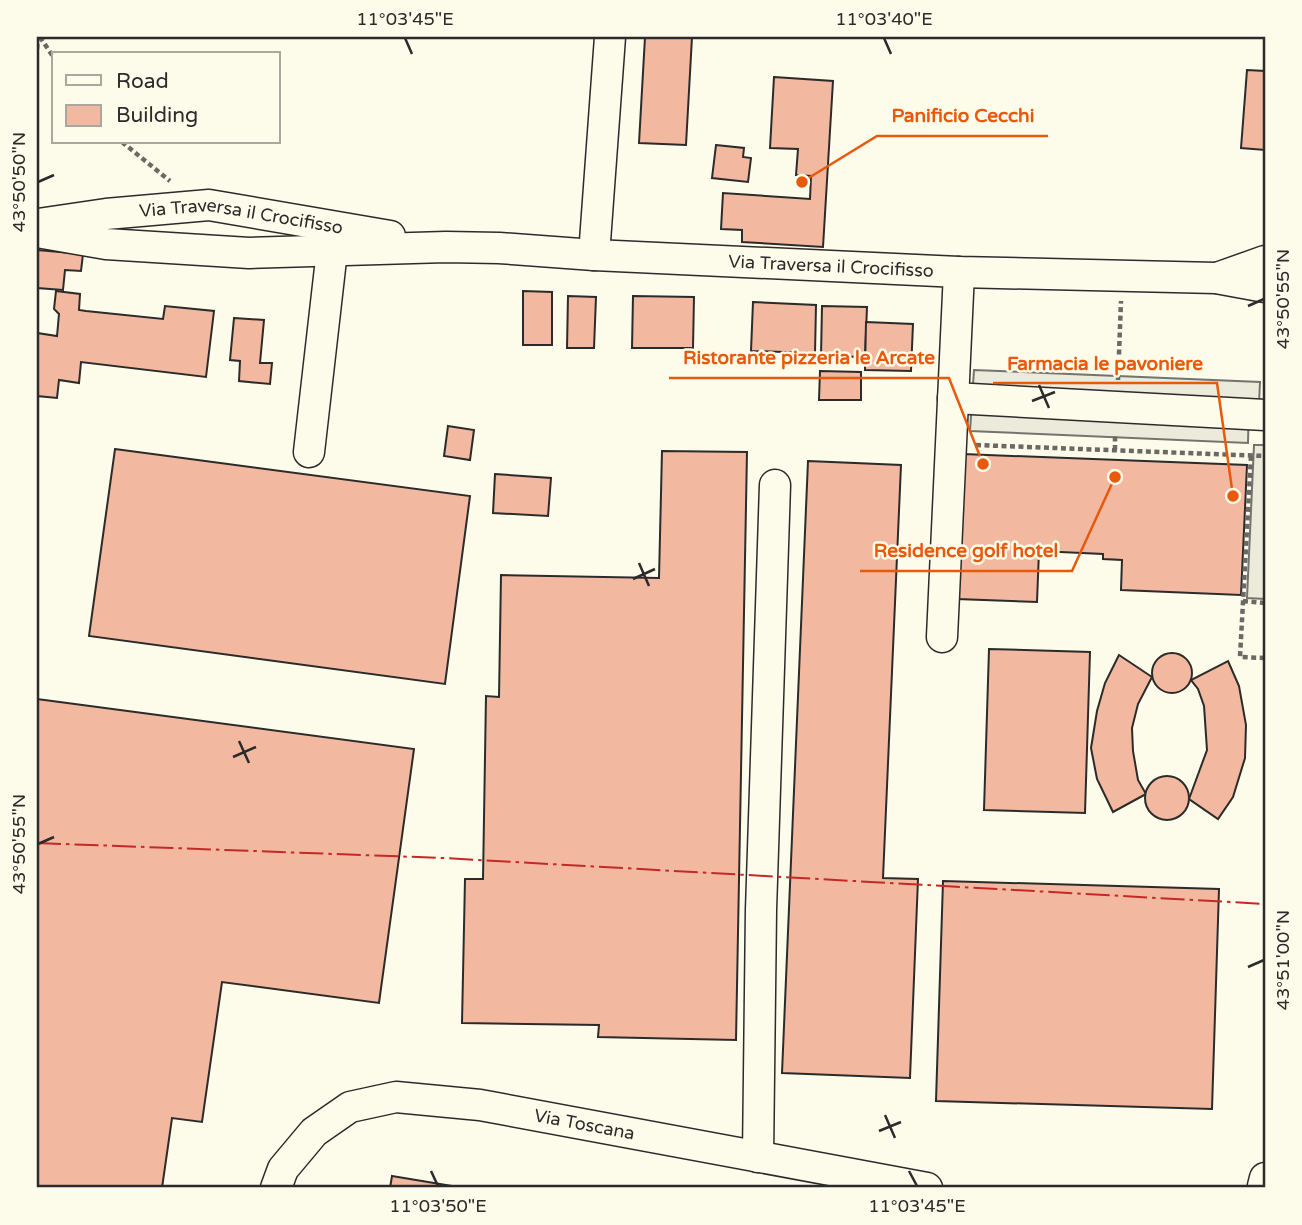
<svg xmlns="http://www.w3.org/2000/svg" width="1302" height="1225" font-family="'Varela Round',sans-serif">
<rect width="100%" height="100%" fill="#fdfbea"/>
<g fill="#eceadb" stroke="#74746e" stroke-width="2">
<path d="M974,370L1260,382L1259,404L1249,403L1248,443L970,431Z"/>
<path d="M1254,445H1265V599L1247,598Z"/>
</g>
<g fill="#f2b8a0" stroke="#2b2b2b" stroke-width="2">
<path d="M645,37H692L686,145L639,143Z"/>
<path d="M1247,70L1265,71V150L1241,148Z"/>
<path d="M774,77L833,81L823,247L742,242V230L721,229L723,193L810,199L811,176L796,175L798,149L770,148Z"/>
<path d="M716,145L744,148L743,157L751,158L748,182L712,178Z"/>
<path d="M37,250L83,254L81,271L65,270L63,290L37,288Z"/>
<path d="M56,291L80,294L79,310L86,311L163,319L165,306L214,311L206,377L81,362L79,383L59,380L57,398L37,396V333L57,336L59,314L54,309Z"/>
<path d="M523,291L552,292V345H523Z"/>
<path d="M568,296L596,297L594,348H567Z"/>
<path d="M633,296L694,297L693,348H632Z"/>
<path d="M753,302L816,305L815,353L751,351Z"/>
<path d="M822,306L867,307L865,357L821,356Z"/>
<path d="M234,318L264,320L260,363H272L270,384L239,381L240,361L230,360Z"/>
<path d="M866,322L913,324L911,371L865,370Z"/>
<path d="M820,371L861,372V400H819Z"/>
<path d="M448,426L474,430L470,460L444,456Z"/>
<path d="M115,449L470,496L445,684L89,636Z"/>
<path d="M662,451L747,452L736,1040L598,1037L599,1025L462,1023L465,879H483L486,696L499,697L501,575L659,578Z"/>
<path d="M963,454L1247,465L1241,595L1121,590L1122,560L1103,559V554L1039,551L1037,602L957,599Z"/>
<path d="M808,461L901,465L883,878L918,879L910,1078L782,1073Z"/>
<path d="M495,474L551,478L548,516L493,513Z"/>
<path d="M989,649L1090,652L1085,813L984,810Z"/>
<circle cx="1172" cy="673" r="20"/>
<path d="M1119,655L1152,677L1138,704L1132,728L1133,751L1138,780L1146,794L1113,812L1097,779L1091,748L1097,711L1105,683Z"/>
<path d="M1228,661L1239,686L1246,725L1245,758L1233,797L1218,819L1189,799L1207,750L1204,706L1198,689L1191,680Z"/>
<path d="M37,699L414,749L379,1003L222,982L202,1122L172,1118L162,1188H37Z"/>
<circle cx="1167" cy="798" r="22"/>
<path d="M943,881L1219,889L1212,1109L936,1101Z"/>
<path d="M392,1176L464,1188H390Z"/>
</g>
<g fill="none" stroke-linecap="round" stroke-linejoin="round">
<g stroke="#2b2b2b" stroke-width="33">
<g id="minor">
<path id="s1" d="M38,224L106,214L209,205L390,236"/>
<path id="s2" d="M37,232L106,244L249,253L446,247L499,248L594,255L959,272L1216,278L1265,287"/>
<path d="M594,255L610,37"/>
<path d="M1217,278L1265,261"/>
<path d="M953,398L1265,415"/>
<path d="M309,452L334,233"/>
<path d="M942,637L959,272"/>
<path d="M758,1157L761,910L775,485"/>
<path d="M1263,1186L1265,1178"/>
<path id="s3" d="M276,1188L283,1169L314,1132L350,1107L396,1097L480,1105L927,1188"/>
</g>
</g>
<g stroke="#6a6964" stroke-width="4.5" stroke-dasharray="5 3.5" stroke-linecap="butt">
<path d="M40,37L54,58"/>
<path d="M37,49L38,37"/>
<path d="M122,142L170,181"/>
<path d="M1118,380L1121,301"/>
<path d="M976,445L1265,456"/>
<path d="M1115,450V434"/>
<path d="M1251,456L1240,657L1265,658"/>
<path d="M1243,601L1265,603"/>
</g>
<use href="#minor" stroke="#fdfbea" stroke-width="30"/>
<path stroke="#c62828" stroke-width="2" stroke-dasharray="24 5 3.5 5" stroke-linecap="butt" d="M37,843L443,858L1265,904"/>
</g>
<path fill="none" stroke="#2b2b2b" stroke-width="2.5" d="M405,38L412,54M884,38L891,54M38,182L54,175M1248,306L1264,299M1039,385L1049,408M1032,401L1055,392M639,563L649,586M633,579L655,569M239,741L249,763M233,757L256,747M38,844L54,837M1248,967L1264,960M885,1115L895,1138M879,1131L901,1122M431,1171L438,1186M909,1171L917,1186"/>
<g text-anchor="middle" dominant-baseline="central" stroke-width="5" stroke-linejoin="round" paint-order="stroke">
<g font-size="18" fill="#2b2b2b" stroke="#fdfbea">
<text stroke="none"><textPath href="#s1" startOffset="205">Via Traversa il Crocifisso</textPath></text>
<text stroke="none"><textPath href="#s2" startOffset="796">Via Traversa il Crocifisso</textPath></text>
<text stroke="none"><textPath href="#s3" startOffset="350">Via Toscana</textPath></text>
</g>
</g>
<path fill="none" stroke="#e8590c" stroke-width="2.5" d="M802 182L877 136H1048M983 464L949 378H669M1233 496L1217 383H993M1115 477L1072 571H860"/>
<g fill="#e8590c" stroke="#fdfbea" stroke-width="2.5">
<circle cx="802" cy="182" r="7"/>
<circle cx="983" cy="464" r="7"/>
<circle cx="1233" cy="496" r="7"/>
<circle cx="1115" cy="477" r="7"/>
</g>
<g font-size="19" text-anchor="middle" font-weight="bold" fill="#e8590c" stroke="#fdfbea" stroke-width="5" stroke-linejoin="round" paint-order="stroke">
<text x="963" y="122">Panificio Cecchi</text>
<text x="809" y="364">Ristorante pizzeria le Arcate</text>
<text x="1105" y="370">Farmacia le pavoniere</text>
<text x="966" y="557">Residence golf hotel</text>
</g>
<rect width="1302" height="1225" fill="none" stroke="#fdfbea" stroke-width="77"/>
<rect x="52" y="52" width="228" height="91" fill="#fdfbea" stroke="#a9a89e" stroke-width="2"/>
<rect x="66" y="75" width="35" height="10" fill="#fdfbea" stroke="#a9a89e" stroke-width="2"/>
<text x="116" y="88" font-size="21" fill="#2b2b2b">Road</text>
<rect x="66" y="105" width="35" height="21" fill="#f2b8a0" stroke="#a9a89e" stroke-width="2"/>
<text x="116" y="122" font-size="21" fill="#2b2b2b">Building</text>
<rect x="38" y="38" width="1226" height="1148" fill="none" stroke="#2b2b2b" stroke-width="2.5"/>
<g font-size="18" text-anchor="middle" fill="#2b2b2b">
<text x="405" y="25">11°03'45"E</text>
<text x="884" y="25">11°03'40"E</text>
<text transform="translate(19 182) rotate(-90)" y="6">43°50'50"N</text>
<text transform="translate(1283 299) rotate(-90)" y="6">43°50'55"N</text>
<text transform="translate(19 844) rotate(-90)" y="6">43°50'55"N</text>
<text transform="translate(1283 960) rotate(-90)" y="6">43°51'00"N</text>
<text x="438" y="1212">11°03'50"E</text>
<text x="917" y="1212">11°03'45"E</text>
</g>
</svg>
